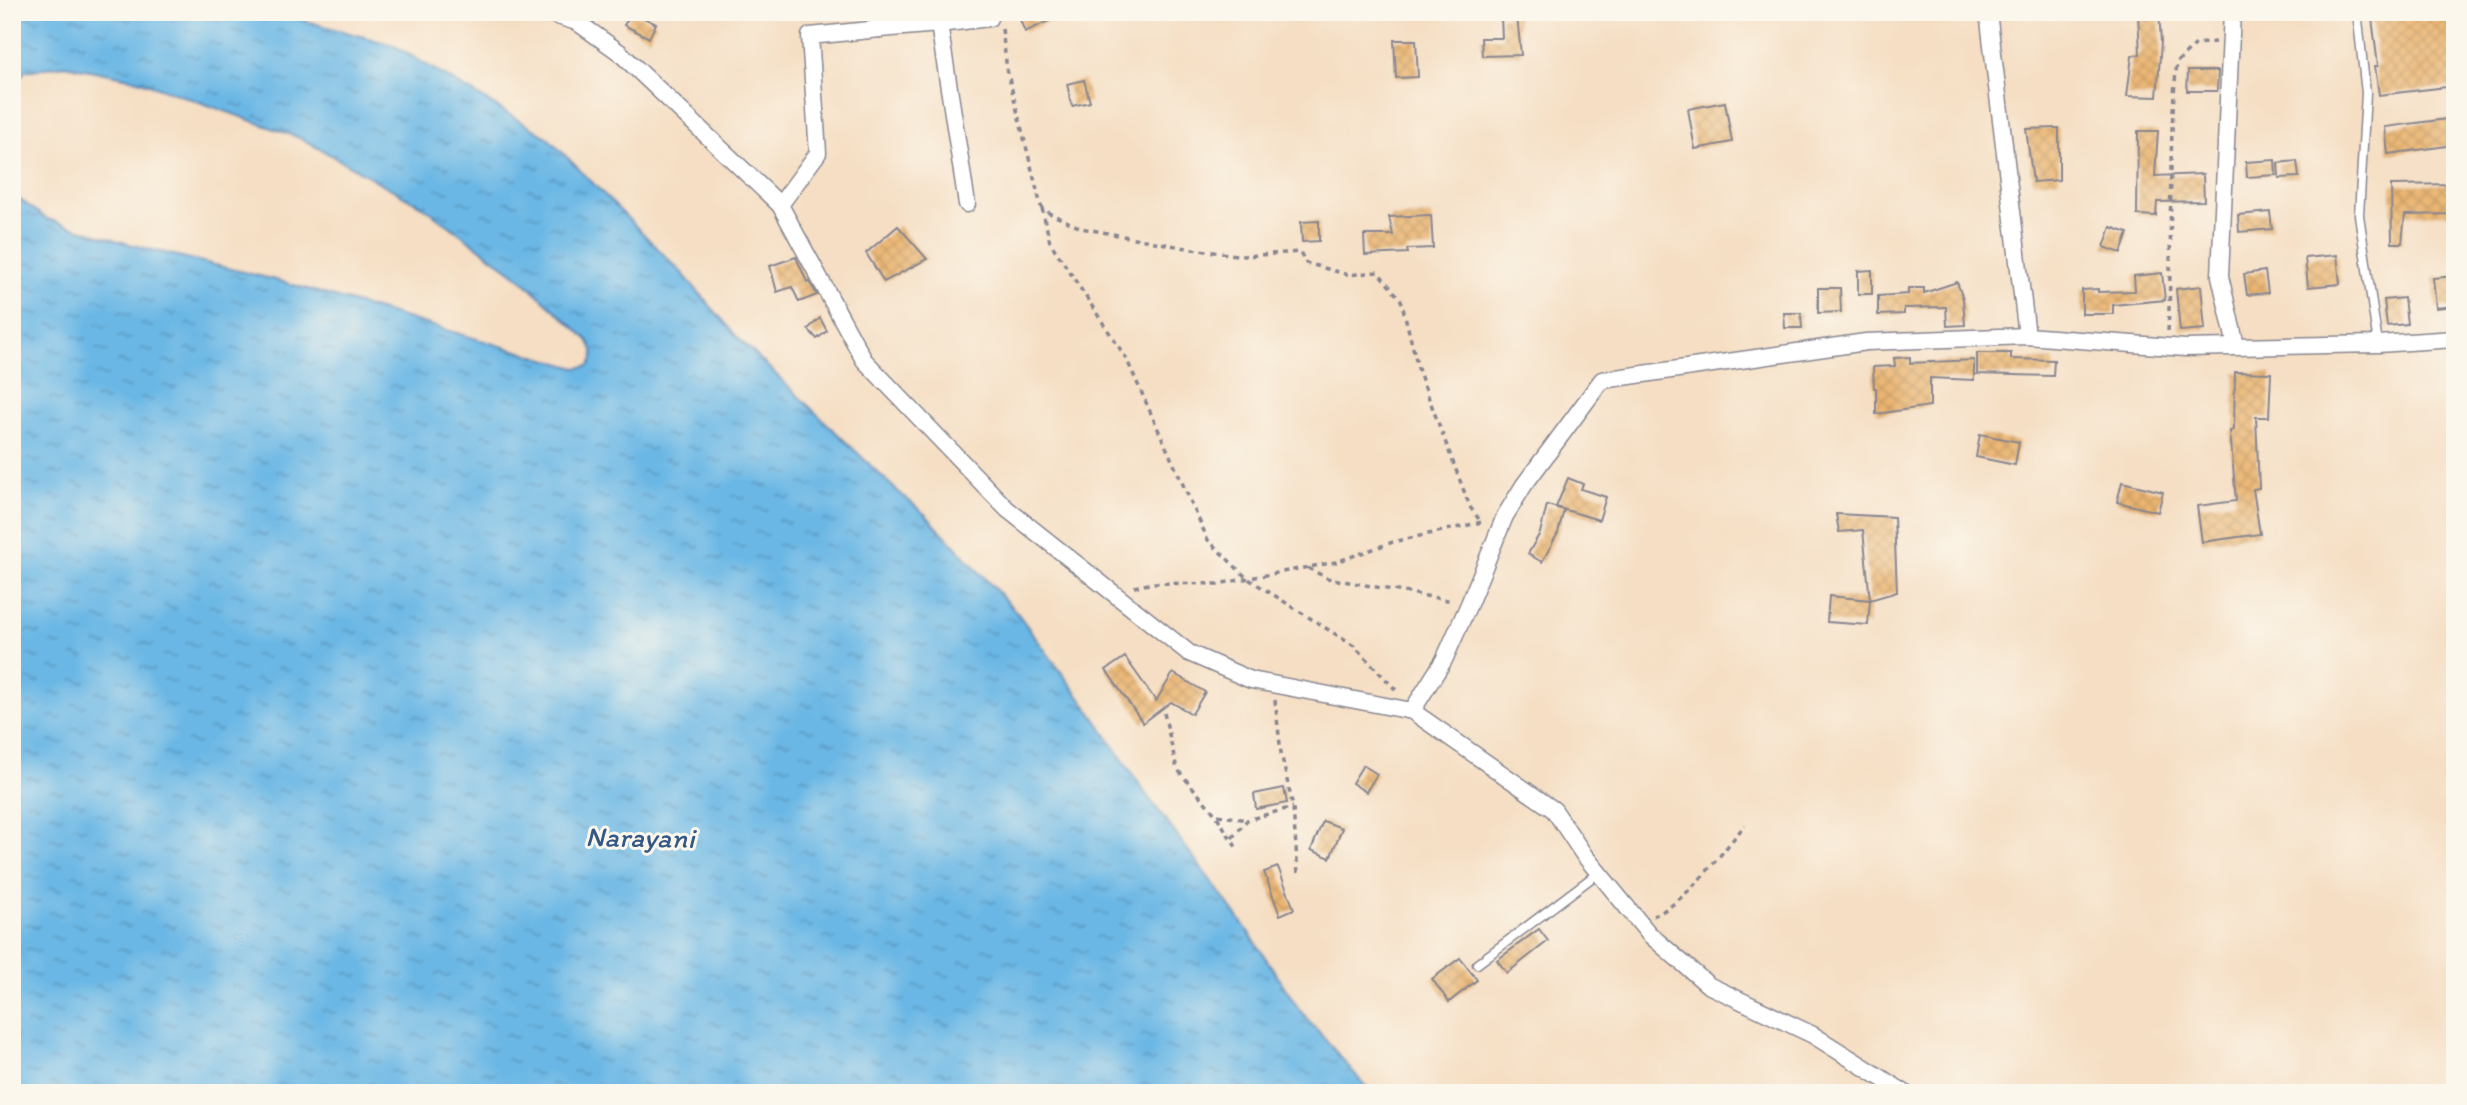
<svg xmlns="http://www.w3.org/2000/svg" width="2467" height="1105" font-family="Itim,sans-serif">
<defs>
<pattern id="water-ripples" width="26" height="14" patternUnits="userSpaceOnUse" patternTransform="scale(1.75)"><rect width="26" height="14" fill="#6bb7e5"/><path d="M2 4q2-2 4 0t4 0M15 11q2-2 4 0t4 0" fill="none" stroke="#5795bd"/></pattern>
<pattern id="building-cross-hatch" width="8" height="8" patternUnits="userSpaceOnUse" patternTransform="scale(1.75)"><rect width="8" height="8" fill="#eab46f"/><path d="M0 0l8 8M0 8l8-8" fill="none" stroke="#c89b63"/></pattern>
</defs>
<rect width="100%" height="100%" fill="#fbf7ec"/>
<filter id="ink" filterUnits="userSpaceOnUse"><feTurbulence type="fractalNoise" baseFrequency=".0143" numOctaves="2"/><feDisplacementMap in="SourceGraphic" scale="14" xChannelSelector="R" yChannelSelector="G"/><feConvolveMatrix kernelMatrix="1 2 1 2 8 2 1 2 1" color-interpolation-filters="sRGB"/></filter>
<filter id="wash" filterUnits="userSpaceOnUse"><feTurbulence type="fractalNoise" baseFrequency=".00686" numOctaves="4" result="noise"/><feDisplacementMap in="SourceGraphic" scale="28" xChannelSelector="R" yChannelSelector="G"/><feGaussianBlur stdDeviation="1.57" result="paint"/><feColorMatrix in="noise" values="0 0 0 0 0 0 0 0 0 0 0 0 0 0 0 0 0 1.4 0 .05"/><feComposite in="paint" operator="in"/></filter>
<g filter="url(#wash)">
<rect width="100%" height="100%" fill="#f5dec3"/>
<path fill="url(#water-ripples)" stroke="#4373a2" stroke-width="2" d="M12,12H273L393,45L547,137L682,273L738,338L894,488L926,515L1018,614L1090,711L1146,794L1246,928L1299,1009L1360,1080L1374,1093H12V194L47,219L129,244L280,281L576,368L589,366C596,356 594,350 588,340L515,274L425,208L300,138L135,79L64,65L25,71L12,90Z"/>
<g id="blocks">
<g fill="url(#building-cross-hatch)">
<path d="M632,12L656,24L649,38L624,25Z"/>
<path d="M1017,12H1068L1025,32Z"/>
<path d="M2147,12H2159L2161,42L2157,97L2127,96L2132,56L2140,54L2138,13Z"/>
<path d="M2413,12H2455V86L2379,95L2375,66H2378L2372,18Z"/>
<path d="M1517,16L1521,55L1482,56L1481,38H1502L1501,17Z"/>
<path d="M1394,40H1416L1418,77L1396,78Z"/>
<path d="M2188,71H2218L2217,91H2187Z"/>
<path d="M1084,80L1090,102L1072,106L1067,84Z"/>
<path d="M1725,102L1732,142L1695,149L1688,109Z"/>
<path d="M2455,118V145L2388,154L2385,127Z"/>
<path d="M2059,128V180L2033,182L2026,129Z"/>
<path d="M2138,131H2158L2155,176L2203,174L2204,201L2157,202L2156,216L2137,215Z"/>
<path d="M2275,160L2276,175L2247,177L2246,162Z"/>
<path d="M2297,161L2299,177L2279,178L2278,163Z"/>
<path d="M2455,184V214L2405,215L2402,243H2392L2391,185Z"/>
<path d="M2270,212L2272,229L2239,232L2238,215Z"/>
<path d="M1431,215L1433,248L1407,249L1408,253L1365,255L1364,235H1393L1389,217Z"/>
<path d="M1319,221V241L1302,242L1301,222Z"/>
<path d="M898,226L927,259L884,282L866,253Z"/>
<path d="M2111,227L2128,233L2121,253L2104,247Z"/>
<path d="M2337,255L2340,284L2308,287L2305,258Z"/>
<path d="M796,257L807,282L809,281L817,295L799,302L792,287L777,292L770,266Z"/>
<path d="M1872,270V294H1858V271Z"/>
<path d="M2265,271L2268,293L2247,295L2244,274Z"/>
<path d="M2162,273L2165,300L2113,305V314H2082V290L2098,289V292L2135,291L2134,276Z"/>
<path d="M2455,276V306L2436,308L2433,278Z"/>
<path d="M1957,282L1963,299L1965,325L1947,326L1946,307L1904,308V314L1878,315V296L1908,294V288H1924V293Z"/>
<path d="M2201,286L2205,329L2180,331L2176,289Z"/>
<path d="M1818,288H1840L1841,312L1818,313Z"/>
<path d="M2404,298L2407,324L2387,326L2384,300Z"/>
<path d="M1784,313H1801L1802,328H1785Z"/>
<path d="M820,318L827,331L817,339L808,329Z"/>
<path d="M1977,353H2011V359L2054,360L2053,376L1977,374Z"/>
<path d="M1910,357V363L1974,360V380L1930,378V406L1876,414V388H1874L1873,367L1895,366L1894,358Z"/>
<path d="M2235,372L2271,373L2269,417H2256L2259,488L2253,489L2260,534L2202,542L2197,506L2236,501L2230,431L2234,430Z"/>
<path d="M1980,434L2019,442L2015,465L1976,457Z"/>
<path d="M1568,478L1583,484L1581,489L1606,497L1599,520L1556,507Z"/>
<path d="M2122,482L2163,492L2158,512L2117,502Z"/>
<path d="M1547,505L1564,510L1558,533L1542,562L1528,554L1540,533Z"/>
<path d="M1836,514L1894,517L1897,592L1870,600L1863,530L1839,532Z"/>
<path d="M1829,596L1870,600L1868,625L1827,622Z"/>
<path d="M1125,657L1156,701L1173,673L1205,692L1192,714L1171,702L1143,723L1106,670Z"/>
<path d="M1363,765L1377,774L1366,792L1352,783Z"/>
<path d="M1284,788L1287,803L1256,809L1254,794Z"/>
<path d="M1323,821L1342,828L1330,858L1311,850Z"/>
<path d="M1278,867L1294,909L1280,915L1264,872Z"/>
<path d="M1539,929L1548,941L1507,973L1497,960Z"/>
<path d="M1460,958L1477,980L1449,1002L1432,979Z"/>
</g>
</g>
</g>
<g filter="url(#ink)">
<use href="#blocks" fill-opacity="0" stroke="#888690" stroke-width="2"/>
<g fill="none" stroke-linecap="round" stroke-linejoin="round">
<g stroke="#888690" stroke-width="11">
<g id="lane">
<path d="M2357,12L2366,93L2359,215L2378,344"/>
<path d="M1477,964L1598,873"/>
</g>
</g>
<g stroke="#888690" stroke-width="19">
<g id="street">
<path d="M544,12L577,22L619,52L780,205L864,360L1007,509L1189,653L1251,680L1412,711L1554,810L1584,855L1649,934L1708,985L1813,1035L1905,1093"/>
<path d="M1988,12L2027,336"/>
<path d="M2232,12L2220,276L2236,346"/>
<path d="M939,24L989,18L991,12"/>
<path d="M880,29L939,24L967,204"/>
<path d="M780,205L818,153L810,36L880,29L878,12"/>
<path d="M1412,711L1444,660L1469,604L1505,516L1524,485L1602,380L1866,342L2027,336L2185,348L2378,344L2455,339"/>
</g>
</g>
<g stroke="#888690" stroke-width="3.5" stroke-dasharray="5 5" stroke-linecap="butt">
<path d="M1002,29L1007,70L1041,206L1049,213L1081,228L1192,249L1244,256L1300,252L1306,263L1349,275L1378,272L1401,300L1419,372L1470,507L1481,522"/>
<path d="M1042,208L1050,242L1126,358L1208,540L1247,578L1354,646L1396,690"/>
<path d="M2168,331C2173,241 2167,152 2177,62L2196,44L2215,42"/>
<path d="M1308,568L1327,578L1453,601"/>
<path d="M1134,587L1154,583L1218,584L1336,562L1393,542L1482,522"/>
<path d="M1275,700L1281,753L1293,807L1298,875"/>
<path d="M1164,713L1177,769L1216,815L1238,850"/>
<path d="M1218,815L1247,820"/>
<path d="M1232,838L1247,820L1293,807"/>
<path d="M1653,916C1685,904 1723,851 1745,825"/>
</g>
<use href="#lane" stroke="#fff" stroke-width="8"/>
<use href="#street" stroke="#fff" stroke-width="16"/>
</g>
</g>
<g text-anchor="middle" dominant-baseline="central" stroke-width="6" stroke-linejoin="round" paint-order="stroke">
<g font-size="28" font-style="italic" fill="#335886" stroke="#fbf7ec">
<text transform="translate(640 837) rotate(1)">Narayani</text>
</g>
</g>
<rect width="2467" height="1105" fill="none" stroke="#fbf7ec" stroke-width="42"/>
</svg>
